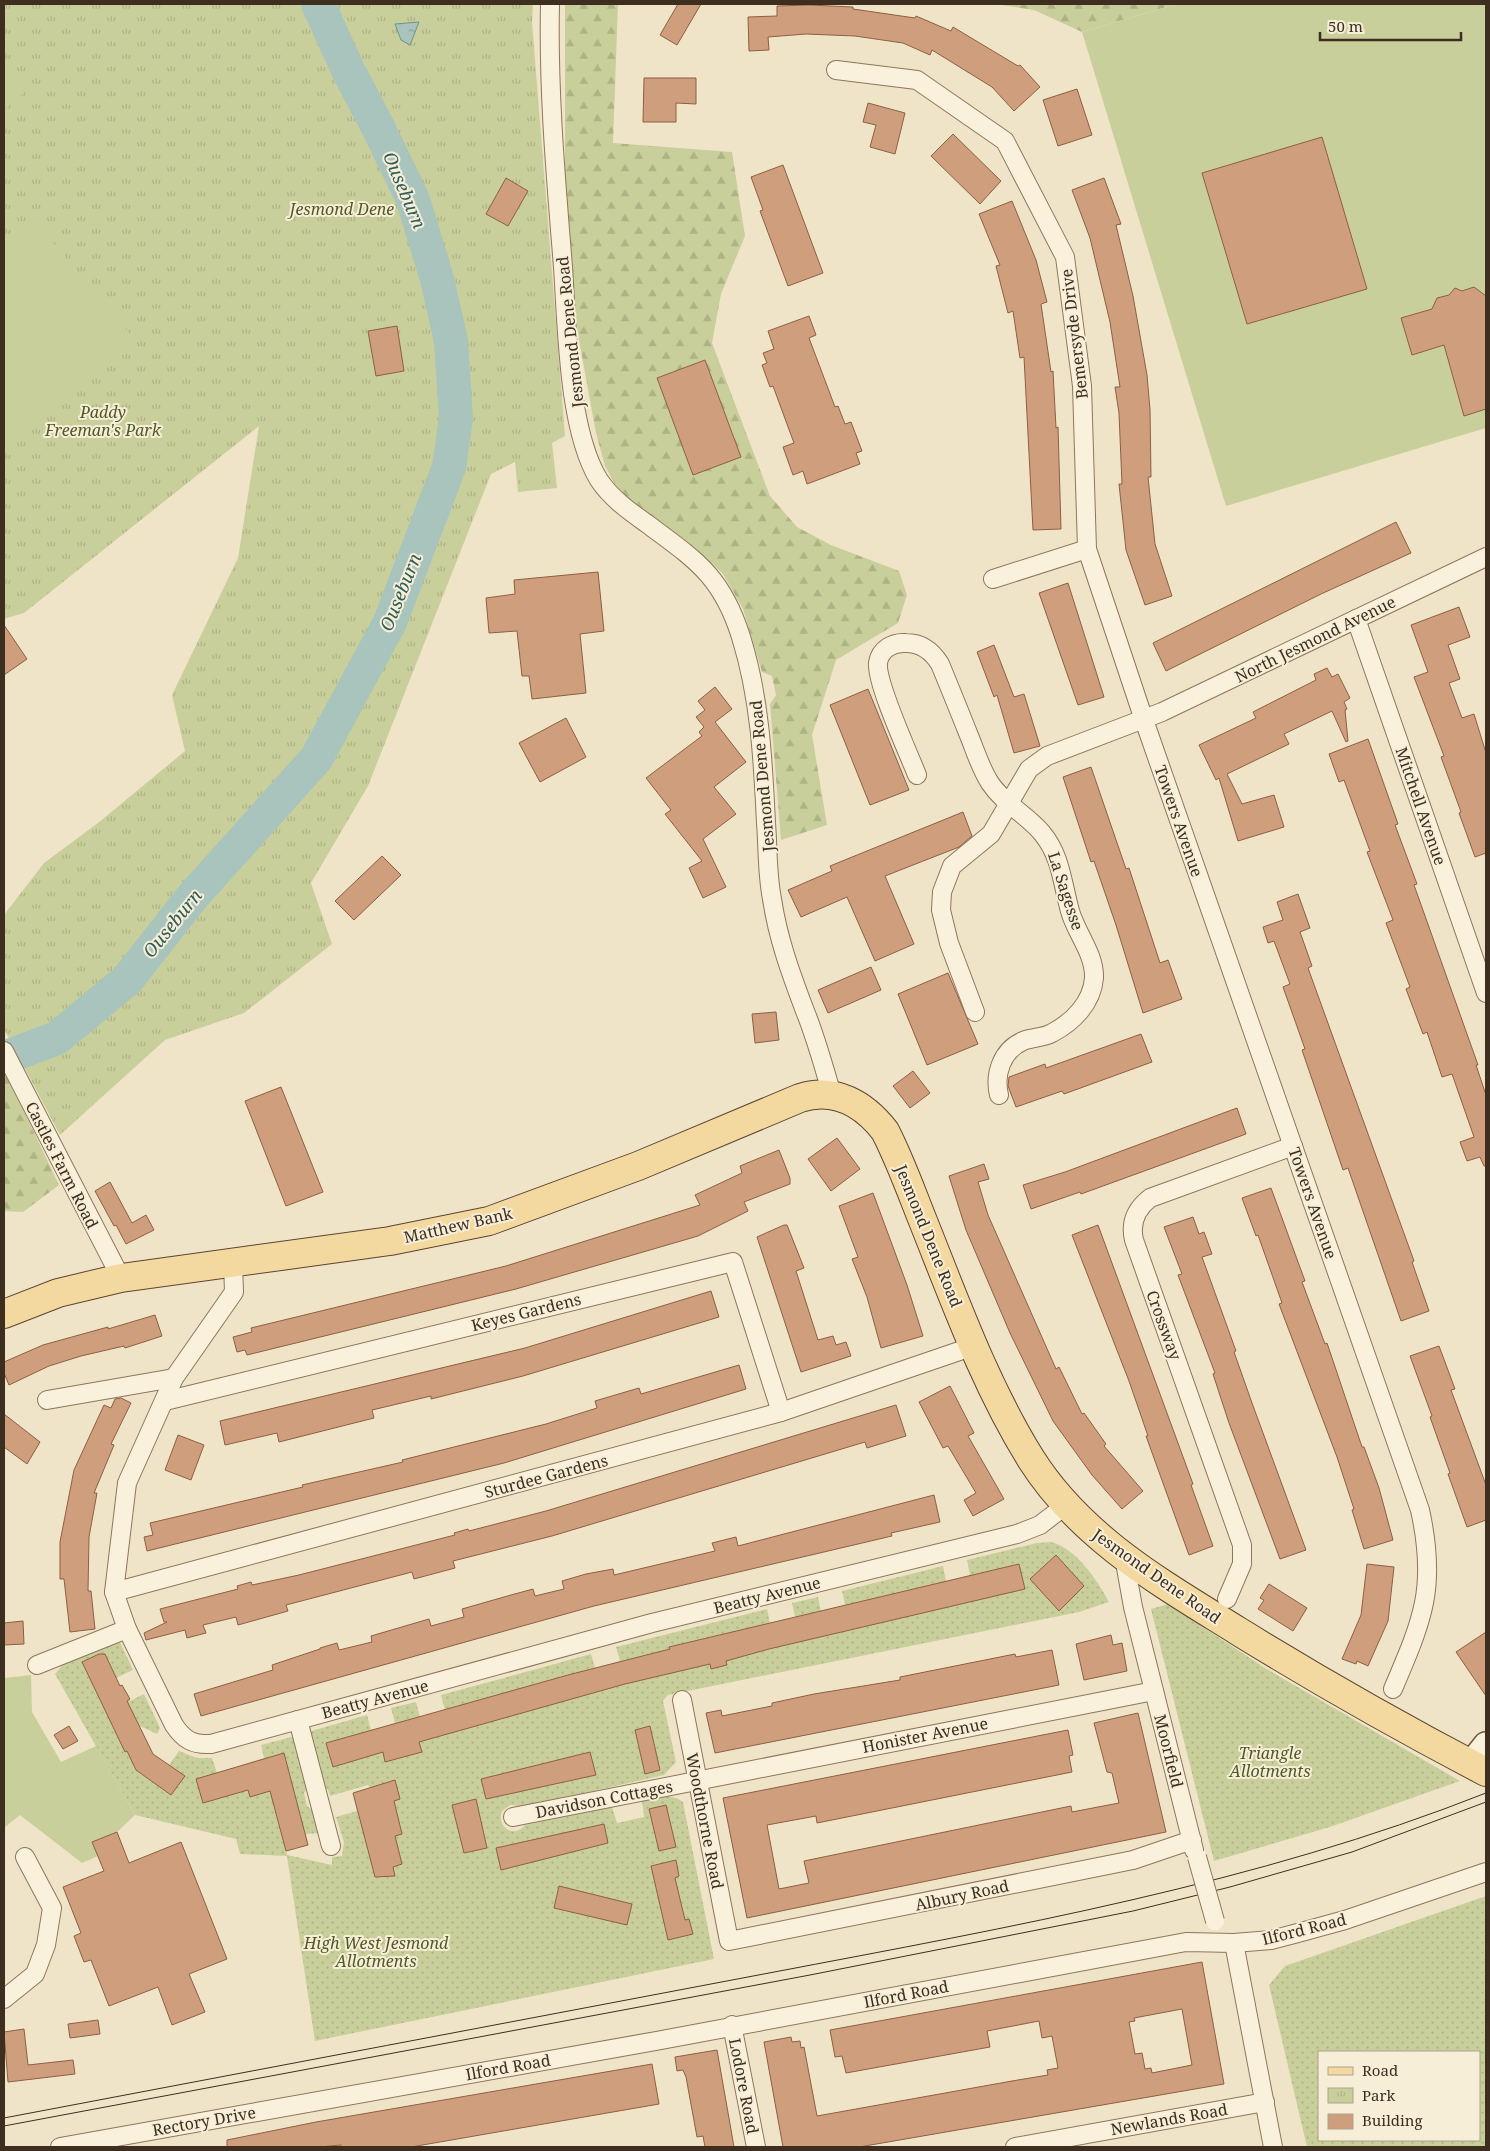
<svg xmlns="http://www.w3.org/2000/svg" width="1490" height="2151" font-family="'Noto Serif',serif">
<defs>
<pattern id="grass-dots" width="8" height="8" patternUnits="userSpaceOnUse" patternTransform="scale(1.25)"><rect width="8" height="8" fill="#c9cf9b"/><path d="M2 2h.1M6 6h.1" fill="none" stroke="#aeb285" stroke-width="1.8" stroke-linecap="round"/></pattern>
<pattern id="forest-firs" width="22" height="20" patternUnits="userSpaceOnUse" patternTransform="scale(1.25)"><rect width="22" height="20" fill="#c9cf9b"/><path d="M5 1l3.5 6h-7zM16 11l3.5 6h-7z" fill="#aeb285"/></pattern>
<pattern id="park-tufts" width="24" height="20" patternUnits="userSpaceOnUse" patternTransform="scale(1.25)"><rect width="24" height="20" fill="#c9cf9b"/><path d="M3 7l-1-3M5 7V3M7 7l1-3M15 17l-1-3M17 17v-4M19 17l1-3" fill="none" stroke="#aeb285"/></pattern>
<pattern id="water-ripples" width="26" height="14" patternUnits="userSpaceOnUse" patternTransform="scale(1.25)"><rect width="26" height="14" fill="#a9c4bc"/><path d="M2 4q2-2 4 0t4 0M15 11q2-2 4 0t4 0" fill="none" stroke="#8ba098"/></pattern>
</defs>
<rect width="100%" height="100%" fill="#f0e4c8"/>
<g fill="url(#grass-dots)" fill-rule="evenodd">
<path d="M1051,1542C1076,1548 1098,1581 1109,1602L1079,1612L668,1695L663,1701L676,1762L664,1775L523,1807L510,1805L502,1811C496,1827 514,1839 525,1825L612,1807L617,1823L644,1817L642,1800C656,1798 671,1792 683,1802L714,1959L315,2041L287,1856L240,1854L236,1839L135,1815L55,1674L65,1662L119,1640L133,1670L116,1678L120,1686L122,1685L130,1701L144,1694L160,1728L157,1734L140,1726L151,1753L169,1765L179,1751L197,1758H212L217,1773L264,1758L261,1745L295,1736L308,1788L304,1793L307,1806L315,1812L321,1833L306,1834L308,1845L286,1851L287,1855L332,1865V1857L342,1856L344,1842L336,1817L357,1811L353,1793L370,1788L368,1785L330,1796L328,1790L322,1784L308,1732L367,1715L371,1730L395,1723L391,1708L416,1702L420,1717L445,1710L441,1695L591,1654L595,1668L620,1661L616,1647L767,1609L770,1623L795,1617L792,1603L818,1597L821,1611L845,1605L842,1591L943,1566L946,1581L970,1575L967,1560L1037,1543Z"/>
<path d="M1168,1604L1265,1668L1460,1781L1330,1827L1214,1861L1151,1609Z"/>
<path d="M1486,1896V2147H1307L1269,1985L1285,1966ZM1479,2052V2140H1319V2052Z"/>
</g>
<g fill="url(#forest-firs)">
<path d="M565,4H618L613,143L732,152L745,236L721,294L712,343L770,496L797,527L831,545L899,571L907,595L898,623L836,660L812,735L827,825L781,840L770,704L776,695L772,676L762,672L743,609L723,574L695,547L629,499L615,484L605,466L596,433L572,302L565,172Z"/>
<path d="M996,4H1177L1082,32L1034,10Z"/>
<path d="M4,1069L59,1185L23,1212L4,1211Z"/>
</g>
<path fill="url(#park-tufts)" d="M4,4H533L532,22L565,436L552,443L557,488L518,492L515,462L491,474L368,786L311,883L332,944L244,1013L165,1040L60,1135L4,1029V915L44,863L98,823L185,751L172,695L238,558L259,426L24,613L4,619Z"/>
<g fill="#c9cf9b">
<path d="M1177,4H1486V428L1226,506L1082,32Z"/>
<path d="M4,62L27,90L4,110Z"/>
<path d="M33,219L134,339L4,449V243Z"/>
<path d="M31,1675L32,1712L61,1762L96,1746L135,1815L117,1832L93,1842L98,1856L82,1863L20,1815L4,1828V1678Z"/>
</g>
<path fill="url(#water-ripples)" stroke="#6f938a" d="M419,22L410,45L401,40L395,24Z"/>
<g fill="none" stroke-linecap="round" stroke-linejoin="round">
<path stroke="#a9c4bc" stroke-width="34" d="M4,1058L57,1038L127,980L193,896L316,759L390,622L449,467L456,418L451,341L437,279L413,200L379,129L349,72L318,4"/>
</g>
<g fill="#cf9f7d" stroke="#8d5f41" fill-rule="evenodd">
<path d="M678,4H701L677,45L660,35Z"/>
<path d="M809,5L853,7V9L915,18L916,16L951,31L953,27L1018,66L1020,65L1040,87L1014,111L992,87L932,50L930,55L903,43L855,36L806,34L768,37L769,50L749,51L748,17L777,16V6Z"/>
<path d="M644,78H696V104L676,103V122H643Z"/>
<path d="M1077,89L1092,135L1058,146L1043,100Z"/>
<path d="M868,103L905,113L895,154L870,147L876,125L863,122Z"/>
<path d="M953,134L1001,181L980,204L931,156Z"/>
<path d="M1322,137L1367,289L1247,324L1202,173Z"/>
<path d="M783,165L823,273L788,286L760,211L763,210L751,177Z"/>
<path d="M506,178L528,191L508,226L486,214Z"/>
<path d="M1104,178L1121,224L1116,225L1133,296L1147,375L1150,410L1151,477H1148L1155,544L1172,596L1145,605L1126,550L1119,484H1122L1119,413L1115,387H1120L1110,322L1090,238L1072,190Z"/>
<path d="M1012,201L1036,260L1047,302L1041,304L1051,372L1053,371L1056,428L1058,427L1061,529L1033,530L1024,357L1020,358L1013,311L1008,313L996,266L1000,265L979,214Z"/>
<path d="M1474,287L1486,296V409L1464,416L1444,345L1412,355L1401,318L1432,309L1437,298L1449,295L1455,288L1462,291Z"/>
<path d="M809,316L816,335L809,338L835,407L838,406L845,424L851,422L862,451L856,453L860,464L807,484L803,471L793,475L783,447L794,443L773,386L770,387L762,365L767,363L763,353L774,349L768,331Z"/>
<path d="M397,326L404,371L376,376L368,331Z"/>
<path d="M705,360L741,457L693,475L657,378Z"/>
<path d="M1396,522L1411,553L1321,594L1166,671L1153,643Z"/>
<path d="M598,572L604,631L580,634L586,693L532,699L529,676H522L517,631L489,633L486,598L515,594L514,580Z"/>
<path d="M1068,583L1104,697L1078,705L1039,593Z"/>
<path d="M1459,607L1470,637L1448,645L1460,679L1449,683L1462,718L1474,714L1486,753V853L1475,857L1459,813L1461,812L1441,757L1444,756L1414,677L1428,672L1411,625Z"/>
<path d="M4,625L27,659L4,675Z"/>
<path d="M994,645L1014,697L1024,694L1040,746L1014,753L997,695L994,697L977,652Z"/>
<path d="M1327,668L1332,677L1338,674L1350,698L1344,702L1347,709L1345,710L1348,741L1346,742L1332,711L1284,734L1289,744L1227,774L1242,804L1274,795L1284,827L1238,841L1219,778L1216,780L1199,745L1256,718L1253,712L1316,680L1314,674Z"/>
<path d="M715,687L732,709L715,722L746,762L714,787L736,814L703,839L726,887L703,898L689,868L702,861L665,814L671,810L646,778L702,736L699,732L704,727L696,717L705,710L698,701Z"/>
<path d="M868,689L909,790L870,805L830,705Z"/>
<path d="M566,718L586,757L540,782L519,743Z"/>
<path d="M1368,739L1398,824L1395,825L1417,884L1414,885L1478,1065H1476L1486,1095V1166H1484L1480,1157L1467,1161L1460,1142L1474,1137L1452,1074L1442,1077L1427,1032L1423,1034L1406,989L1410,987L1386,923L1393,920L1367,852L1370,851L1344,780L1339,782L1329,754Z"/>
<path d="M1091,767L1126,869L1129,868L1160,963L1168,960L1182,999L1143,1013L1116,925L1094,861L1091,862L1063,777Z"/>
<path d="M963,812L972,836L959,847L885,876L914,944L875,961L847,897L801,917L788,890L832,871L830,866Z"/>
<path d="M382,856L401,875L354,920L335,901Z"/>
<path d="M1298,894L1310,928L1300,932L1312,966L1308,968L1414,1261L1412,1262L1429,1311L1401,1321L1348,1168L1343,1170L1302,1050L1305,1049L1283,987L1290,984L1274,941L1268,943L1263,927L1283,920L1277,902Z"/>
<path d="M871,967L881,990L828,1013L818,990Z"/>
<path d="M948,973L978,1044L927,1065L898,994Z"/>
<path d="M776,1012L779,1040L755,1043L752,1014Z"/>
<path d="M1141,1034L1152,1062L1064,1094L1062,1091L1016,1107L1008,1086L1009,1077L1045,1064L1046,1068Z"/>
<path d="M913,1071L930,1093L910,1108L893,1086Z"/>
<path d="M281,1087L323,1192L286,1206L245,1101Z"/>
<path d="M1237,1108L1246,1134L1081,1194L1080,1192L1031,1209L1023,1185L1065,1172Z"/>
<path d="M837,1138L860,1169L831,1191L808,1159Z"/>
<path d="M779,1150L790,1178V1184L744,1202L748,1211L698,1236L516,1289L247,1355L245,1350L237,1352L233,1337L252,1332L251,1328L506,1266L700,1205L695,1195L742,1173L740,1166Z"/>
<path d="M984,1164L989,1179L978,1182L988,1215L1056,1369L1059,1367L1082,1414L1084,1413L1106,1444L1104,1446L1143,1491L1122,1509L1092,1475L1053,1421L1010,1333L966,1230L949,1176Z"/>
<path d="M110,1182L132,1223L146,1215L154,1230L126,1244L116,1225L114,1226L95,1191Z"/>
<path d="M1271,1188L1305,1281L1302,1282L1325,1344L1327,1343L1362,1447H1364L1379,1488L1393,1540L1364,1549L1352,1510L1354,1509L1337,1457L1279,1304L1282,1303L1258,1235L1256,1236L1242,1198Z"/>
<path d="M873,1193L907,1285L923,1336L881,1348L867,1297L852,1259L858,1257L839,1206Z"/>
<path d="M1193,1217L1199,1234L1204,1232L1212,1254L1202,1257L1236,1351L1234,1352L1252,1403L1306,1550L1280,1559L1229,1423L1213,1374L1215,1373L1178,1275L1182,1274L1164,1227Z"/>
<path d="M784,1225H787L804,1268L796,1271L818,1340L833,1336L836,1345L846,1342L851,1356L801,1372L757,1237Z"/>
<path d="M1098,1225L1193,1484L1191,1485L1213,1546L1189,1555L1146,1436H1148L1129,1381L1072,1235Z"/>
<path d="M711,1291L719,1317L523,1376L431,1399V1396L372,1410L374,1418L279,1442L277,1433L225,1445L220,1421L525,1348Z"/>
<path d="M155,1315L162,1336L125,1348L124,1346L81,1356L49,1366L9,1385L4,1373V1362L43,1345L108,1327V1329Z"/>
<path d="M1439,1346L1455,1389L1451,1390L1486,1485V1520L1467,1527L1448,1474L1450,1473L1430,1417L1432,1416L1410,1356Z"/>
<path d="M739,1365L746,1389L504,1463L147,1551L144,1537L153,1535L150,1523L303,1487L302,1485L403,1462L402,1460L546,1424L597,1408L595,1401L639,1388L641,1394Z"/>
<path d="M950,1386L974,1433L968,1436L1004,1499L973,1516L964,1500L976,1493L948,1446L943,1448L919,1402Z"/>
<path d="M121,1398L131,1403L111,1444L114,1445L94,1493H97L89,1537L88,1591H91L95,1629L70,1632L64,1579H60V1542L74,1470L104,1405L111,1408L115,1399Z"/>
<path d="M896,1405L906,1436L867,1448L865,1442L552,1536L453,1561L455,1568L414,1579L412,1572L286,1605L288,1611L238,1625L236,1617L203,1625L206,1633L187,1638L185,1630L146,1640L144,1633L167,1622H164L160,1609L238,1589L237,1586L251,1582L252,1585L299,1575L455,1535L454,1533L468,1529L469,1531L546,1511Z"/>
<path d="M4,1414L40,1442L27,1464L4,1447Z"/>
<path d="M178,1435L204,1445L191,1480L165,1470Z"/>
<path d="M934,1495L940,1522L891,1533L892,1536L594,1606L201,1716L194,1694L273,1670L272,1665L320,1649V1648L337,1643L339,1650L372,1642L371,1636L429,1619L431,1626L464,1617L462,1609L511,1595L533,1589L535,1596L564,1589L562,1581L586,1574L613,1569L614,1575L631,1571L715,1551L712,1543L736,1537L738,1546Z"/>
<path d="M1056,1555L1084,1586L1059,1611L1030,1579Z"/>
<path d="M1019,1564L1025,1589L769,1649L726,1661L727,1665L711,1669L710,1664L625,1684L419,1742L422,1752L385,1762L383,1752L333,1767L326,1743L568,1675L670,1649L669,1647Z"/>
<path d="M1367,1564L1394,1567L1388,1621L1368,1666L1357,1661L1356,1664L1342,1659L1361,1615Z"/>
<path d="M1269,1584L1307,1608L1293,1631L1258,1609L1264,1600L1260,1598Z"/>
<path d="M23,1621L24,1644L4,1645V1623Z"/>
<path d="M1486,1632V1696L1456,1652Z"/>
<path d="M1111,1635L1113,1645L1122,1643L1127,1671L1084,1680L1076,1644Z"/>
<path d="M1052,1650L1059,1685L715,1753L706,1713L721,1710L722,1716L772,1706V1703L814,1694L900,1680V1677L1015,1654L1016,1657Z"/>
<path d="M99,1654H105L120,1686L122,1685L130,1699L127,1701L153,1754L185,1776L171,1795L136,1770L127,1751L125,1752L82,1662Z"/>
<path d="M1138,1713L1166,1832L747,1918L723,1798L1068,1730L1073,1755L1069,1756L1072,1772L817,1823L816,1816L767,1825L779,1889L809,1883L804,1861L1071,1806L1072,1812L1119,1803L1112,1773L1107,1772L1094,1723Z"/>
<path d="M69,1726L78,1741L63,1749L54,1735Z"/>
<path d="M650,1726L660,1770L645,1774L635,1730Z"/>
<path d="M590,1752L596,1775L486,1799L481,1779Z"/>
<path d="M284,1753L308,1845L286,1851L270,1791L250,1797L248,1790L203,1803L196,1779Z"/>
<path d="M395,1780L400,1799L394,1801L402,1834L395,1836L402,1864L393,1867L395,1876L375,1877L353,1793Z"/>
<path d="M476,1799L487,1848L464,1853L452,1805Z"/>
<path d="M666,1805L676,1847L659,1851L649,1809Z"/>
<path d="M604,1824L608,1843L501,1870L496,1848Z"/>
<path d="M117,1832L129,1863L181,1842L227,1959L189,1974L205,2012L172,2025L158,1987L109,2006L91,1960L84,1962L74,1936L81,1933L63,1887L104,1871L92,1842Z"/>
<path d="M676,1860L679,1876L675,1878L685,1920L689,1919L693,1934L668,1940L651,1866Z"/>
<path d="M559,1886L632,1904L627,1925L554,1908Z"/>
<path d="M1202,1962L1224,2084L859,2147H783L764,2042L791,2037L792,2042L800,2041L801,2048L804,2047L817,2116L1012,2081L1048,2075L1047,2070L1058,2068L1052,2036L1042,2038L1039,2021L987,2031L990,2047L846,2073L842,2056L835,2057L830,2030ZM1182,2009L1192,2065L1152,2073L1151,2068L1145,2069L1142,2053L1135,2054L1129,2022L1135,2021L1134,2018Z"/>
<path d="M98,2020L100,2034L70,2038L68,2024Z"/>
<path d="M24,2029L28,2065L73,2060L75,2074L8,2082L4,2032Z"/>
<path d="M717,2050L730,2124L734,2147H705L703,2136L697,2137L686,2077L683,2070L677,2071L675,2057Z"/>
<path d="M652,2064L659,2104L411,2147H341V2145L319,2147H227V2140L316,2122Z"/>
</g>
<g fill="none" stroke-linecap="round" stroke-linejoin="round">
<g stroke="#8d765c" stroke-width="20">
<g id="street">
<path d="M550,4C548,91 556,180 563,267C567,327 568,430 599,480C611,498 629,511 646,523C696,560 722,576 741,637C760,698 763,760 766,823C768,848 767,874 772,899C778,939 791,974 805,1011C816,1038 824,1067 832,1095"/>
<path d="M836,70L917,80L1005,141L1065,257L1082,386L1087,549L1144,720L1420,1510C1437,1587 1423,1619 1393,1689"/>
<path d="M993,579L1087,549"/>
<path d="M1356,619L1486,993"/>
<path d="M917,775C908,752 876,683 878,663C880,649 893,642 906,643C921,643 932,651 940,664C950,688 960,713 970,738C976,753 981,769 990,783C1003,803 1027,815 1042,833C1061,856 1062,882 1070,911C1076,933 1095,954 1094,978C1092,1003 1073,1022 1052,1033C1043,1038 1033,1037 1023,1041C1002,1050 994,1074 999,1095"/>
<path d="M975,1012L949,943L941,910L942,892L952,866L991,834L1029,769L1047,756L1162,712L1486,557"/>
<path d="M4,1051L121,1278"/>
<path d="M233,1263L234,1292L174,1378L127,1483L114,1592L127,1629L174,1725C184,1740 193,1745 211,1744L652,1623L1017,1534L1040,1525L1066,1505"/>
<path d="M47,1400L174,1378"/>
<path d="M165,1401L733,1262L781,1412"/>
<path d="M1124,1557L1133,1607L1194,1850"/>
<path d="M114,1592L781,1412L974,1346"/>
<path d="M1227,1599L1242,1564V1545L1134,1240C1130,1223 1136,1209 1150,1198L1293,1146"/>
<path d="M37,1665L127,1629"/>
<path d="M682,1700L729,1941L1133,1860L1192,1840"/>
<path d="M298,1720L331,1846"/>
<path d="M513,1817L1154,1691"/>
<path d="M1234,1943L1273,2147"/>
<path d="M4,1999L35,1974L46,1945L52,1908L25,1857"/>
<path d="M732,2025L756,2147"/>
<path d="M60,2147L656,2041L1186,1942L1234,1943L1271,1940L1294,1934L1345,1920L1486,1872"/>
<path d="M1015,2147L1265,2102"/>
</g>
</g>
<g stroke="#6f573f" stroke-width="28">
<path id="secondary" d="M1471,1764L1486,1745"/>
</g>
<g stroke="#5b4430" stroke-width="30">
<path id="primary" d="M4,1314L58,1293L121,1278L390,1241L489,1221L638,1166L800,1098C835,1087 864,1104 885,1131C900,1160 911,1191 923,1221C955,1301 985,1385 1031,1459C1081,1538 1161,1583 1238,1631C1319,1681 1402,1728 1486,1772"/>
</g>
<use href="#street" stroke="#faf1dc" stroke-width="18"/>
<use href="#secondary" stroke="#faf1dc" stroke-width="25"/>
<use href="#primary" stroke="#f3d9a0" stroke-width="28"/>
<g stroke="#3d2e20" stroke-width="1">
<path d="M4,2118C259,2070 514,2021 769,1973C1011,1927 1256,1884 1486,1793"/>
<path d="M4,2126L810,1975L1133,1911L1230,1887L1352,1852L1486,1802"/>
</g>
<g stroke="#8d765c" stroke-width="20" stroke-linecap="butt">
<path id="street-bridge" d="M1197,1857L1215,1921"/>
</g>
<use href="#street-bridge" stroke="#faf1dc" stroke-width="18"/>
</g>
<g text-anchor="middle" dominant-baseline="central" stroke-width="4" stroke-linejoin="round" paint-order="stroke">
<g font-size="16" font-style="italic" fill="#4d5a26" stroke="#f7eed8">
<text x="342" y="209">Jesmond Dene</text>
<text x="103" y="412">Paddy<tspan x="103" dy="18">Freeman's Park</tspan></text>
<text x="1270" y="1753">Triangle<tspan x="1270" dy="18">Allotments</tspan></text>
<text x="376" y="1943">High West Jesmond<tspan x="376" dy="18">Allotments</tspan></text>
</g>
<g font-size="16" fill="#3d2e20" stroke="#f7eed8">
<text transform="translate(570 332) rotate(-96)">Jesmond Dene Road</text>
<text transform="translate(1074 334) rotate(-97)">Bemersyde Drive</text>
<text transform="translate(1315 639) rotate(-26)">North Jesmond Avenue</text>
<text transform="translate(762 776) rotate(-95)">Jesmond Dene Road</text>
<text transform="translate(1421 806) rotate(71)">Mitchell Avenue</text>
<text transform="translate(1179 821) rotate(71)">Towers Avenue</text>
<text transform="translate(1066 891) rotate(72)">La Sagesse</text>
<text transform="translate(62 1165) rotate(63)">Castles Farm Road</text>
<text transform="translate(1313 1203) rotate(71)">Towers Avenue</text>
<text transform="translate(458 1225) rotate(-13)">Matthew Bank</text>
<text transform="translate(929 1236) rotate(68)">Jesmond Dene Road</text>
<text transform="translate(526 1312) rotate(-14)">Keyes Gardens</text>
<text transform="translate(1164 1325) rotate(70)">Crossway</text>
<text transform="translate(546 1476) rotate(-15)">Sturdee Gardens</text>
<text transform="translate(1157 1576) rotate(35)">Jesmond Dene Road</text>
<text transform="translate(767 1595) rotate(-14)">Beatty Avenue</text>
<text transform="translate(375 1699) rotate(-15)">Beatty Avenue</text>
<text transform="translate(925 1735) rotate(-11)">Honister Avenue</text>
<text transform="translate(1169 1751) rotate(76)">Moorfield</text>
<text transform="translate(604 1799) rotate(-11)">Davidson Cottages</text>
<text transform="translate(705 1821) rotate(79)">Woodthorne Road</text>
<text transform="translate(962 1895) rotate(-12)">Albury Road</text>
<text transform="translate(1304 1929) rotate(-14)">Ilford Road</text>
<text transform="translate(906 1994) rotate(-11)">Ilford Road</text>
<text transform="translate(508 2067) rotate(-10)">Ilford Road</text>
<text transform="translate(744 2086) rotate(79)">Lodore Road</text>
<text transform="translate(1169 2119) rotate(-10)">Newlands Road</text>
<text transform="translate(204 2121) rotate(-10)">Rectory Drive</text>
</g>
<g font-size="18" font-style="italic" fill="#2f5d5a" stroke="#f7eed8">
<text transform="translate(405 190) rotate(67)">Ouseburn</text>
<text transform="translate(400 592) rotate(-68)">Ouseburn</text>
<text transform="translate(172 923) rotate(-51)">Ouseburn</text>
</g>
</g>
<rect width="1490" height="2151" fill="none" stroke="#3d2e20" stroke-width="10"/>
<rect x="1318" y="2051" width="162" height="90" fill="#f7eed8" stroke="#ada18e"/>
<rect x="1328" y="2067" width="25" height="8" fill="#f3d9a0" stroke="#ada18e"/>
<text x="1362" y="2076" font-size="15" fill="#3d2e20">Road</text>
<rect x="1328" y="2088" width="25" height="15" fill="url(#park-tufts)" stroke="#ada18e"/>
<text x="1362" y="2101" font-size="15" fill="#3d2e20">Park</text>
<rect x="1328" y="2114" width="25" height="15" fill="#cf9f7d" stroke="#ada18e"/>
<text x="1362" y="2126" font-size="15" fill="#3d2e20">Building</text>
<path d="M1320 32v8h141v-8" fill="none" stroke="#3d2e20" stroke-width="2.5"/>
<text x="1328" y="32" font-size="15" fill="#3d2e20" stroke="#f7eed8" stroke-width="4" paint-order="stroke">50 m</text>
</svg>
